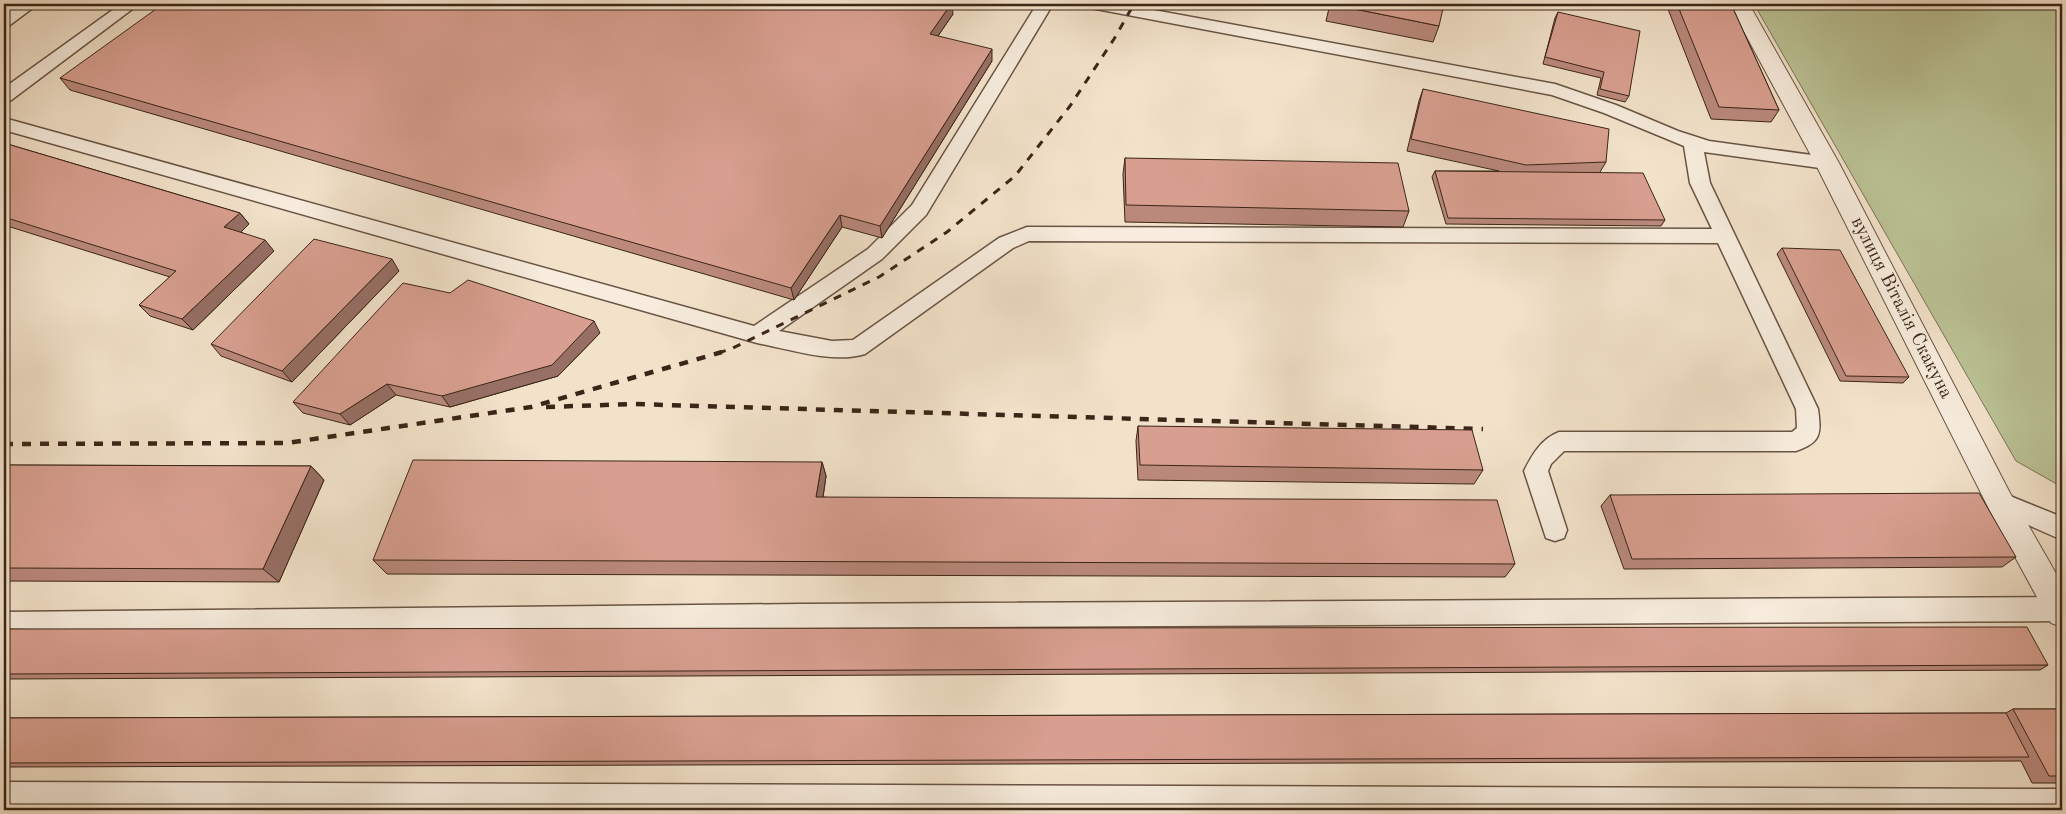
<svg xmlns="http://www.w3.org/2000/svg" width="2066" height="814" font-family="'Old Standard TT',serif">
<rect width="100%" height="100%" fill="#f2e2ca"/>
<filter id="stains"><feTurbulence type="fractalNoise" baseFrequency=".004" numOctaves="4"/><feColorMatrix values="0 0 0 0 .2 0 0 0 0 .09 0 0 0 0 .02 0 0 0 .5 -.17"/></filter>
<radialGradient id="worn" r=".72"><stop offset=".6" stop-color="#630" stop-opacity="0"/><stop offset="1" stop-color="#630" stop-opacity=".3"/></radialGradient>
<path fill="#bbc396" stroke="#7b7456" d="M1754,4H2062V487L2016,461Z"/>
<g fill="none" stroke-linecap="round" stroke-linejoin="round">
<g stroke="#695444" stroke-width="3">
<g id="lane">
<path d="M19,4H38L10,25L4,26V14Z"/>
<path d="M121,4H139L10,101L4,103V88Z"/>
<path d="M1037,4H1053L926,215L882,259L779,331L832,341L853,340L999,238L1027,227L1712,229L1690,183L1684,146L1604,113L1552,95L1096,9L1090,8L1088,4H1121L1555,84L1616,105L1678,131L1709,141L1834,158L1836,163L1834,168L1827,169L1704,152L1710,183L1818,409C1821,433 1822,442 1796,451H1564L1551,464L1548,471L1567,530L1564,538L1555,541L1546,538L1524,471C1532,455 1541,439 1559,432H1792L1797,428L1796,409L1718,243L1029,241L1013,248L865,354C833,364 789,349 757,343L4,130V118L754,326L868,249L912,205Z"/>
<path d="M2000,492L2062,517V540L1992,509L1988,502L1992,495Z"/>
<path d="M2060,597L2062,598V620L2060,621L801,628L4,636V612L801,604Z"/>
<path d="M4,782L2062,789V810H4Z"/>
</g>
</g>
<g stroke="#695444" stroke-width="2">
<path id="street" d="M1729,4H1749L1839,163L2010,493L2062,584V627L2051,623L1990,511L1815,163Z"/>
</g>
<use href="#lane" fill="#f7ecdd" fill-rule="evenodd"/>
<use href="#street" fill="#f7ecdd" fill-rule="evenodd"/>
<path stroke="#3b2517" stroke-width="3" stroke-dasharray="8 8" stroke-linecap="butt" d="M718,353L731,349L879,277L947,232L1015,176L1070,106L1114,39L1134,4"/>
<g stroke="#3b2517" stroke-width="4.5" stroke-dasharray="9 9" stroke-linecap="butt">
<path d="M546,407L633,404L1483,429"/>
<path d="M4,444L287,443L531,407L722,352"/>
</g>
</g>
<g fill="#ba897c" stroke="#3b2517">
<path d="M1330,4L1439,26L1433,42L1326,21Z"/>
<path d="M1666,4H1731L1779,110L1771,122L1711,119Z"/>
<path d="M1558,12L1629,96L1625,102L1597,95L1601,78L1543,64L1555,18Z"/>
<path d="M953,14L938,36L992,61L882,238L842,227L794,300L70,90L60,78Z"/>
<path d="M1423,89L1606,162L1600,172L1665,220L1661,226L1446,224L1432,177L1435,171H1499L1407,151L1419,101Z"/>
<path d="M4,143L240,213L249,224L241,232L274,251L193,330L150,316L139,305L170,277L4,225Z"/>
<path d="M1125,158L1409,211L1403,227L1125,222L1123,174Z"/>
<path d="M1782,248L1909,377L1903,383L1840,381L1777,254Z"/>
<path d="M399,271L292,382L221,356L211,344Z"/>
<path d="M450,293L600,333L558,376L450,407L396,395L350,425L303,413L293,402Z"/>
<path d="M1138,426L1483,470L1474,484L1138,480L1136,441Z"/>
<path d="M822,462L826,476L823,497L1515,564L1505,577L387,574L373,560Z"/>
<path d="M4,465L311,466L324,480L279,582L4,581Z"/>
<path d="M1610,495L2016,557L2002,567L1624,569L1601,506Z"/>
<path d="M4,629L2048,665L2040,670L4,679Z"/>
<path d="M2013,709H2062V783H2032L2021,761L4,767V718L2006,713Z"/>
</g>
<g fill="#976f65" stroke="#3b2517">
<path d="M951,4H952L953,14L931,46L930,34Z"/>
<path d="M992,49V61L882,238L880,226Z"/>
<path d="M240,213L249,224L234,239L224,227Z"/>
<path d="M840,215L842,227L794,300L791,288Z"/>
<path d="M265,240L274,251L193,330L182,319Z"/>
<path d="M392,259L399,271L292,382L282,371Z"/>
<path d="M594,321L600,333L558,376L450,407L442,396Z"/>
<path d="M387,384L396,395L350,425L340,414Z"/>
<path d="M822,462L826,476L821,511L816,497Z"/>
<path d="M311,466L324,480L279,582L263,569Z"/>
</g>
<g fill="#d89f90" stroke="#3b2517">
<path d="M163,4H951L930,34L992,49L880,226L840,215L791,288L60,78Z"/>
<path d="M1330,4H1444L1439,26Z"/>
<path d="M1677,4H1731L1779,110L1719,107Z"/>
<path d="M1558,12L1640,31L1629,96L1600,89L1604,72L1545,57Z"/>
<path d="M1423,89L1609,129L1606,162L1526,165L1411,139Z"/>
<path d="M4,143L240,213L224,227L265,240L182,319L139,305L176,271L4,217Z"/>
<path d="M1125,158L1398,163L1409,211L1126,205Z"/>
<path d="M1435,171L1643,173L1665,220L1448,218Z"/>
<path d="M314,239L392,259L282,371L211,344Z"/>
<path d="M1782,248L1840,250L1909,377L1846,376Z"/>
<path d="M468,280L594,321L552,365L442,396L387,384L340,414L293,402L403,283L450,293Z"/>
<path d="M1138,426L1472,430L1483,470L1140,465Z"/>
<path d="M413,460L822,462L816,497L1497,500L1515,564L373,560Z"/>
<path d="M4,465L311,466L263,569L4,568Z"/>
<path d="M1979,493L2016,557L1632,559L1610,495Z"/>
<path d="M2027,627L2048,665L4,674V629Z"/>
<path d="M2013,709H2062V776H2049Z"/>
<path d="M2006,713L2029,757L4,763V718Z"/>
</g>
<g text-anchor="middle" dominant-baseline="central" stroke-width="4" stroke-linejoin="round" paint-order="stroke">
<g font-size="19" fill="#3b2517" stroke="#f7ecdd">
<text transform="translate(1901 308) rotate(63)">вулиця Віталія Скакуна</text>
</g>
</g>
<rect width="2066" height="814" fill="none" stroke="#f2e2ca" stroke-width="20"/>
<rect x="5" y="5" width="2056" height="804" fill="none" stroke="#3b2517" stroke-width="2.5"/>
<rect x="10" y="10" width="2046" height="794" fill="none" stroke="#3b2517"/>
<rect width="100%" height="100%" filter="url(#stains)"/>
<rect width="100%" height="100%" fill="url(#worn)"/>
</svg>
